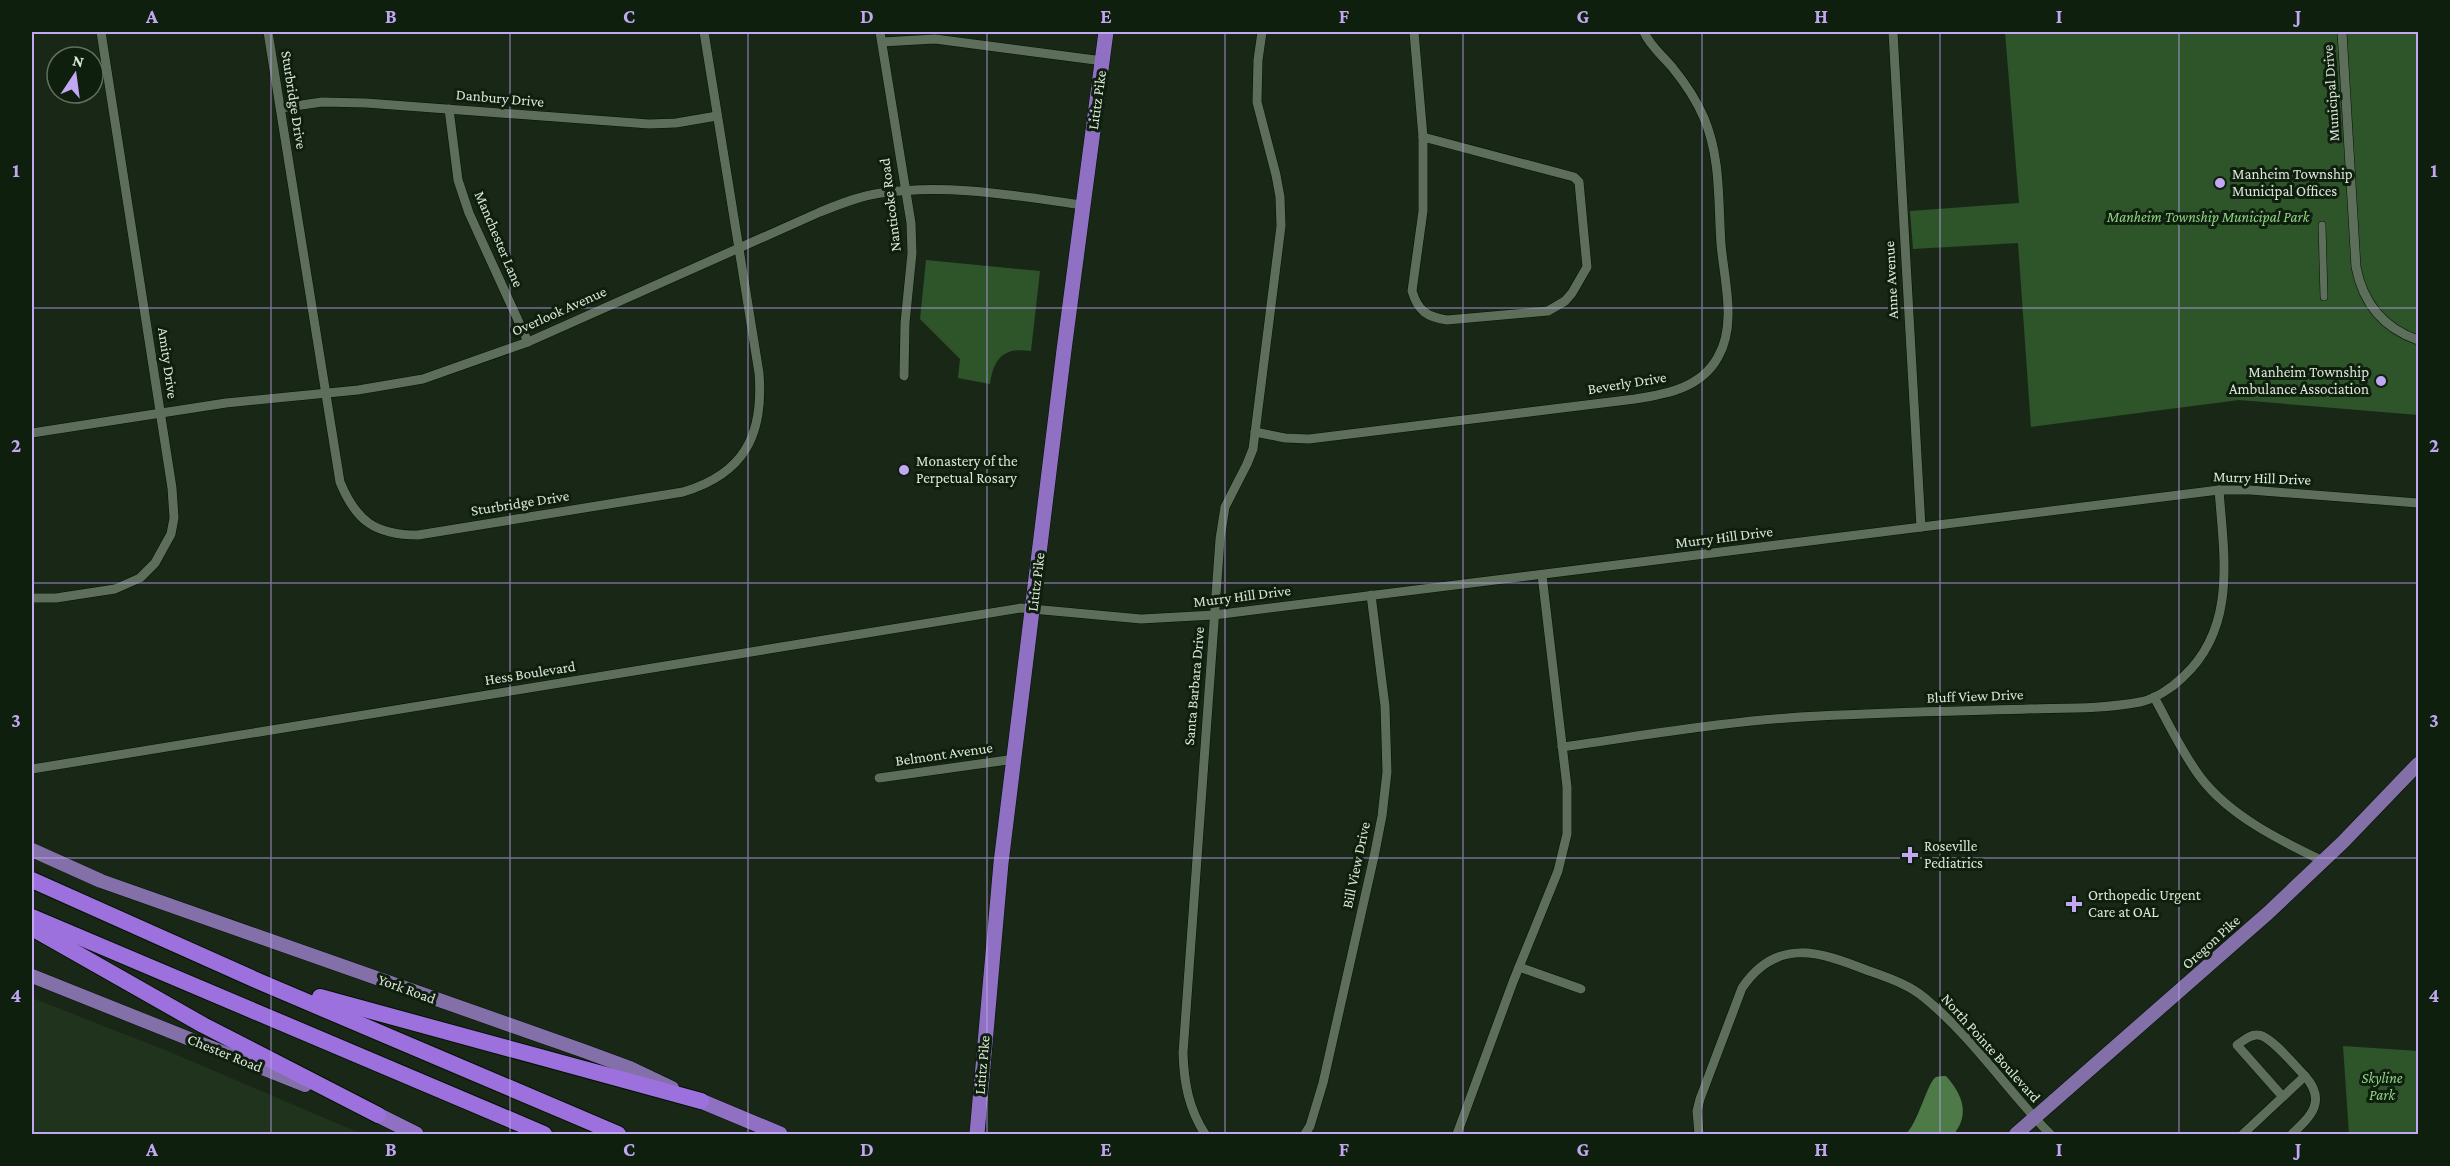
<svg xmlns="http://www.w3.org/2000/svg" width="2450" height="1166" font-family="'Crimson Pro',serif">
<rect width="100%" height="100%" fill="#192816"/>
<path fill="#20341d" d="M32,998L165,1050L362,1134H32Z"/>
<g fill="#2e5429">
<path d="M2005,32H2418V415L2239,400L2031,427L2018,243L1913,249L1910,211L2019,203Z"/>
<path d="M926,260L1040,271L1031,351C1003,347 994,358 990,384L958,378L960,359L920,319Z"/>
<path d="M2343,1046L2418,1051V1134H2349Z"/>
</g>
<path fill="#4d7a47" d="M1946,1076C1961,1093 1971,1113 1954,1134H1906C1918,1123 1928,1081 1936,1077C1939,1076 1943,1076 1946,1076Z"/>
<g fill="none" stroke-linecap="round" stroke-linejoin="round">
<g stroke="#041103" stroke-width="8">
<path id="pedestrian" d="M2322,225L2324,297"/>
</g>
<g stroke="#041103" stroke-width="10">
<g id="minor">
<path d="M268,32L340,482C356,521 375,535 418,535L683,492C744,474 764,435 759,373L704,32"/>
<path d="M880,32L911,223L912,253L905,323L904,376"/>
<path d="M1414,32L1423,137"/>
<path d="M1893,32L1921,527"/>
<path d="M2342,32L2356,267C2363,303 2383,328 2418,340"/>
<path d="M882,42L935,39L1103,61"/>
<path d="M281,108L322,102L366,103L649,124L676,123L717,116"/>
<path d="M449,109L458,180L469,213L528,342"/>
<path d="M1423,137L1574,177L1579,182L1587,267L1572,293L1565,301L1548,311L1447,320C1427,317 1418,311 1412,291L1423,211Z"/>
<path d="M1255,432L1285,438L1309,439L1635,399C1667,394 1701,388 1718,357C1737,324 1724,280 1721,244C1718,201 1721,158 1704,118C1696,99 1685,83 1672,67C1663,56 1650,46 1644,32"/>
<path d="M32,433L226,403L358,390L423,379L528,342L820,212C840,204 860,196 881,193C949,183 1016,196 1083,205"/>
<path d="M32,598H56L115,589L140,578L155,563L171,534L174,518L172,488L101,32"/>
<path d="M2154,697C2169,724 2182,753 2201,778C2230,816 2281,841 2323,861"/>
<path d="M1562,747C1647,735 1733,720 1819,716C1888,712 1958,711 2027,709C2065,708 2103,709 2140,702C2155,699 2172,688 2183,677C2237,627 2224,557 2219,490"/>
<path d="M32,769L1021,608L1141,619L1214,615L2219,490H2250L2418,503"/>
<path d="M879,778L1015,759"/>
<path d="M1519,967L1581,989"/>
<path d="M1205,1134C1189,1109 1184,1084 1183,1053L1220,539L1225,507L1247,464L1253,449L1281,226L1280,197L1276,175L1257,102L1258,60L1262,32"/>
<path d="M1305,1134L1310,1126L1323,1083L1375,852L1382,816L1387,772L1385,706L1371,595"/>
<path d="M1457,1134L1513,982L1558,871L1567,834V787L1542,575"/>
<path d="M1699,1134L1697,1111L1700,1099L1742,988C1777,936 1821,952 1869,971C1889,978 1910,985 1926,999C1973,1038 2008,1091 2050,1134"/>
<path d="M2243,1134L2305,1076C2296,1067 2270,1035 2258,1035C2250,1034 2243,1041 2237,1045L2283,1097"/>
<path d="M2292,1134C2311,1116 2327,1101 2305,1076"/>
</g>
</g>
<g stroke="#041103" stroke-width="15">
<g id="primary">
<path d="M32,850L101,881L584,1051L630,1068L672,1088"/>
<path d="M32,976L305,1085"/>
<path d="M2016,1134L2268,913L2343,842L2418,764"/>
</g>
</g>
<g stroke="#041103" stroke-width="16">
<g id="trunk">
<path d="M701,1101L780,1134"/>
<path d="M378,1115L416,1134"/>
<path d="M977,1134L1001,863L1064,350L1106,32"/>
</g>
</g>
<g stroke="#041103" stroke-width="18">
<g id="motorway">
<path d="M32,880L258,981L618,1134"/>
<path d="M32,917L544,1134"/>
<path d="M32,928L203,1025L378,1115"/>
<path d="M320,997L701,1101"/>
</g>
</g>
<use href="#pedestrian" stroke="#5d6f5a" stroke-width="7"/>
<use href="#minor" stroke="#5d6f5a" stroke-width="9"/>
<use href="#primary" stroke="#8370a9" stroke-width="14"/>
<use href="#trunk" stroke="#9070c3" stroke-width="15"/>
<use href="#motorway" stroke="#9d71dd" stroke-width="16"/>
</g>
<path fill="none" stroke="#c2a7f2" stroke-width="1.5" stroke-opacity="0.55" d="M271,32V1134M510,32V1134M748,32V1134M987,32V1134M1225,32V1134M1463,32V1134M1702,32V1134M1940,32V1134M2179,32V1134M32,308H2418M32,583H2418M32,858H2418"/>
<g fill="#c2a7f2" stroke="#0f1f0d" stroke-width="2">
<circle cx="2220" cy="183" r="6"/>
<circle cx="2381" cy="381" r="6"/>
<circle cx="904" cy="470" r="6"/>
<path d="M1907 846h6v6h6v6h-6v6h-6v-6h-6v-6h6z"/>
<path d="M2071 895h6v6h6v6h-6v6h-6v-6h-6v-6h6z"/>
</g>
<g text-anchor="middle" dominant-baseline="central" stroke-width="6" stroke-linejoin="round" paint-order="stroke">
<g font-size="15" fill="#dce6da" stroke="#0f1f0d">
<text transform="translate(2331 93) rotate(-94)">Municipal Drive</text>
<text transform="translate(500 98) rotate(5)">Danbury Drive</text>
<text transform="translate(294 100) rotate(81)">Sturbridge Drive</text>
<text transform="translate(1097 100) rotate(-82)">Lititz Pike</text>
<text transform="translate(890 205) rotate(-97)">Nanticoke Road</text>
<text transform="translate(499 239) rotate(67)">Manchester Lane</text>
<text transform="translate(1891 280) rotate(-93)">Anne Avenue</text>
<text transform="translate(559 311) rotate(-24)">Overlook Avenue</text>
<text transform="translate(168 363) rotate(82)">Amity Drive</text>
<text transform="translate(1627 383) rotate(-9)">Beverly Drive</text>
<text transform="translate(2262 478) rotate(2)">Murry Hill Drive</text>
<text transform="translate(520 503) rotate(-9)">Sturbridge Drive</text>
<text transform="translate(1724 537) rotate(-7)">Murry Hill Drive</text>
<text transform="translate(1036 582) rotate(-83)">Lititz Pike</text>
<text transform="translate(1242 596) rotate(-7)">Murry Hill Drive</text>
<text transform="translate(530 673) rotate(-9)">Hess Boulevard</text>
<text transform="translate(1194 686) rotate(-85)">Santa Barbara Drive</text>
<text transform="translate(1975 696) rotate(-2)">Bluff View Drive</text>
<text transform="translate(944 754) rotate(-8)">Belmont Avenue</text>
<text transform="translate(1356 865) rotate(-78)">Bill View Drive</text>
<text transform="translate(2211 942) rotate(-42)">Oregon Pike</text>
<text transform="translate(407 989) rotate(20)">York Road</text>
<text transform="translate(1991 1048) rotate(48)">North Pointe Boulevard</text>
<text transform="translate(225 1053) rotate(22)">Chester Road</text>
<text transform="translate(982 1065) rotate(-85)">Lititz Pike</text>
</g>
<g font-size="15" fill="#dce6da" stroke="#0f1f0d" text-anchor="start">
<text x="2232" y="174">Manheim Township<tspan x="2232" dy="17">Municipal Offices</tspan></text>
<text x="2369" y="372" text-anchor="end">Manheim Township<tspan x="2369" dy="17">Ambulance Association</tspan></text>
<text x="916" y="461">Monastery of the<tspan x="916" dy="17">Perpetual Rosary</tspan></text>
<text x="1924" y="846">Roseville<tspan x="1924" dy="17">Pediatrics</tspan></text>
<text x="2088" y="895">Orthopedic Urgent<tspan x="2088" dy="17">Care at OAL</tspan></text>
</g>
<g font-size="15" font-style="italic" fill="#91d287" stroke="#0f1f0d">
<text x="2208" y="217">Manheim Township Municipal Park</text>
<text x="2382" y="1078">Skyline<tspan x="2382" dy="17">Park</tspan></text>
</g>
</g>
<rect width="2450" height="1166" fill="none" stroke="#0f1f0d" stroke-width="66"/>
<g transform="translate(75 75) rotate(13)"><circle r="28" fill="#0f1f0d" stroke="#616f5f" stroke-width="1.5"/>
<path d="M0-4.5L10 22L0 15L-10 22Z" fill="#c2a7f2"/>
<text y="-9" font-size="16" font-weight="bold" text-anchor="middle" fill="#dce6da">N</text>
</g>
<rect x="33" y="33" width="2384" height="1100" fill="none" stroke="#c2a7f2" stroke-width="2"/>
<g font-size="20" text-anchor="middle" font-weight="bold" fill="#c2a7f2">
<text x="152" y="23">A</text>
<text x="391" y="23">B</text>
<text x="629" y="23">C</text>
<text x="867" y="23">D</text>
<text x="1106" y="23">E</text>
<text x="1344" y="23">F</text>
<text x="1583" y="23">G</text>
<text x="1821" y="23">H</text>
<text x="2059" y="23">I</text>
<text x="2298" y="23">J</text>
<text x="16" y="177">1</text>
<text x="2434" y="177">1</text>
<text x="16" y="452">2</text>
<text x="2434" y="452">2</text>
<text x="16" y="727">3</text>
<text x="2434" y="727">3</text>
<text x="16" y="1002">4</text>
<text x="2434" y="1002">4</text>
<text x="152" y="1156">A</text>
<text x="391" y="1156">B</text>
<text x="629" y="1156">C</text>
<text x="867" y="1156">D</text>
<text x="1106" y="1156">E</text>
<text x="1344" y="1156">F</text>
<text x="1583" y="1156">G</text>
<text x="1821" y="1156">H</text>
<text x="2059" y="1156">I</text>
<text x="2298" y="1156">J</text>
</g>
</svg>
